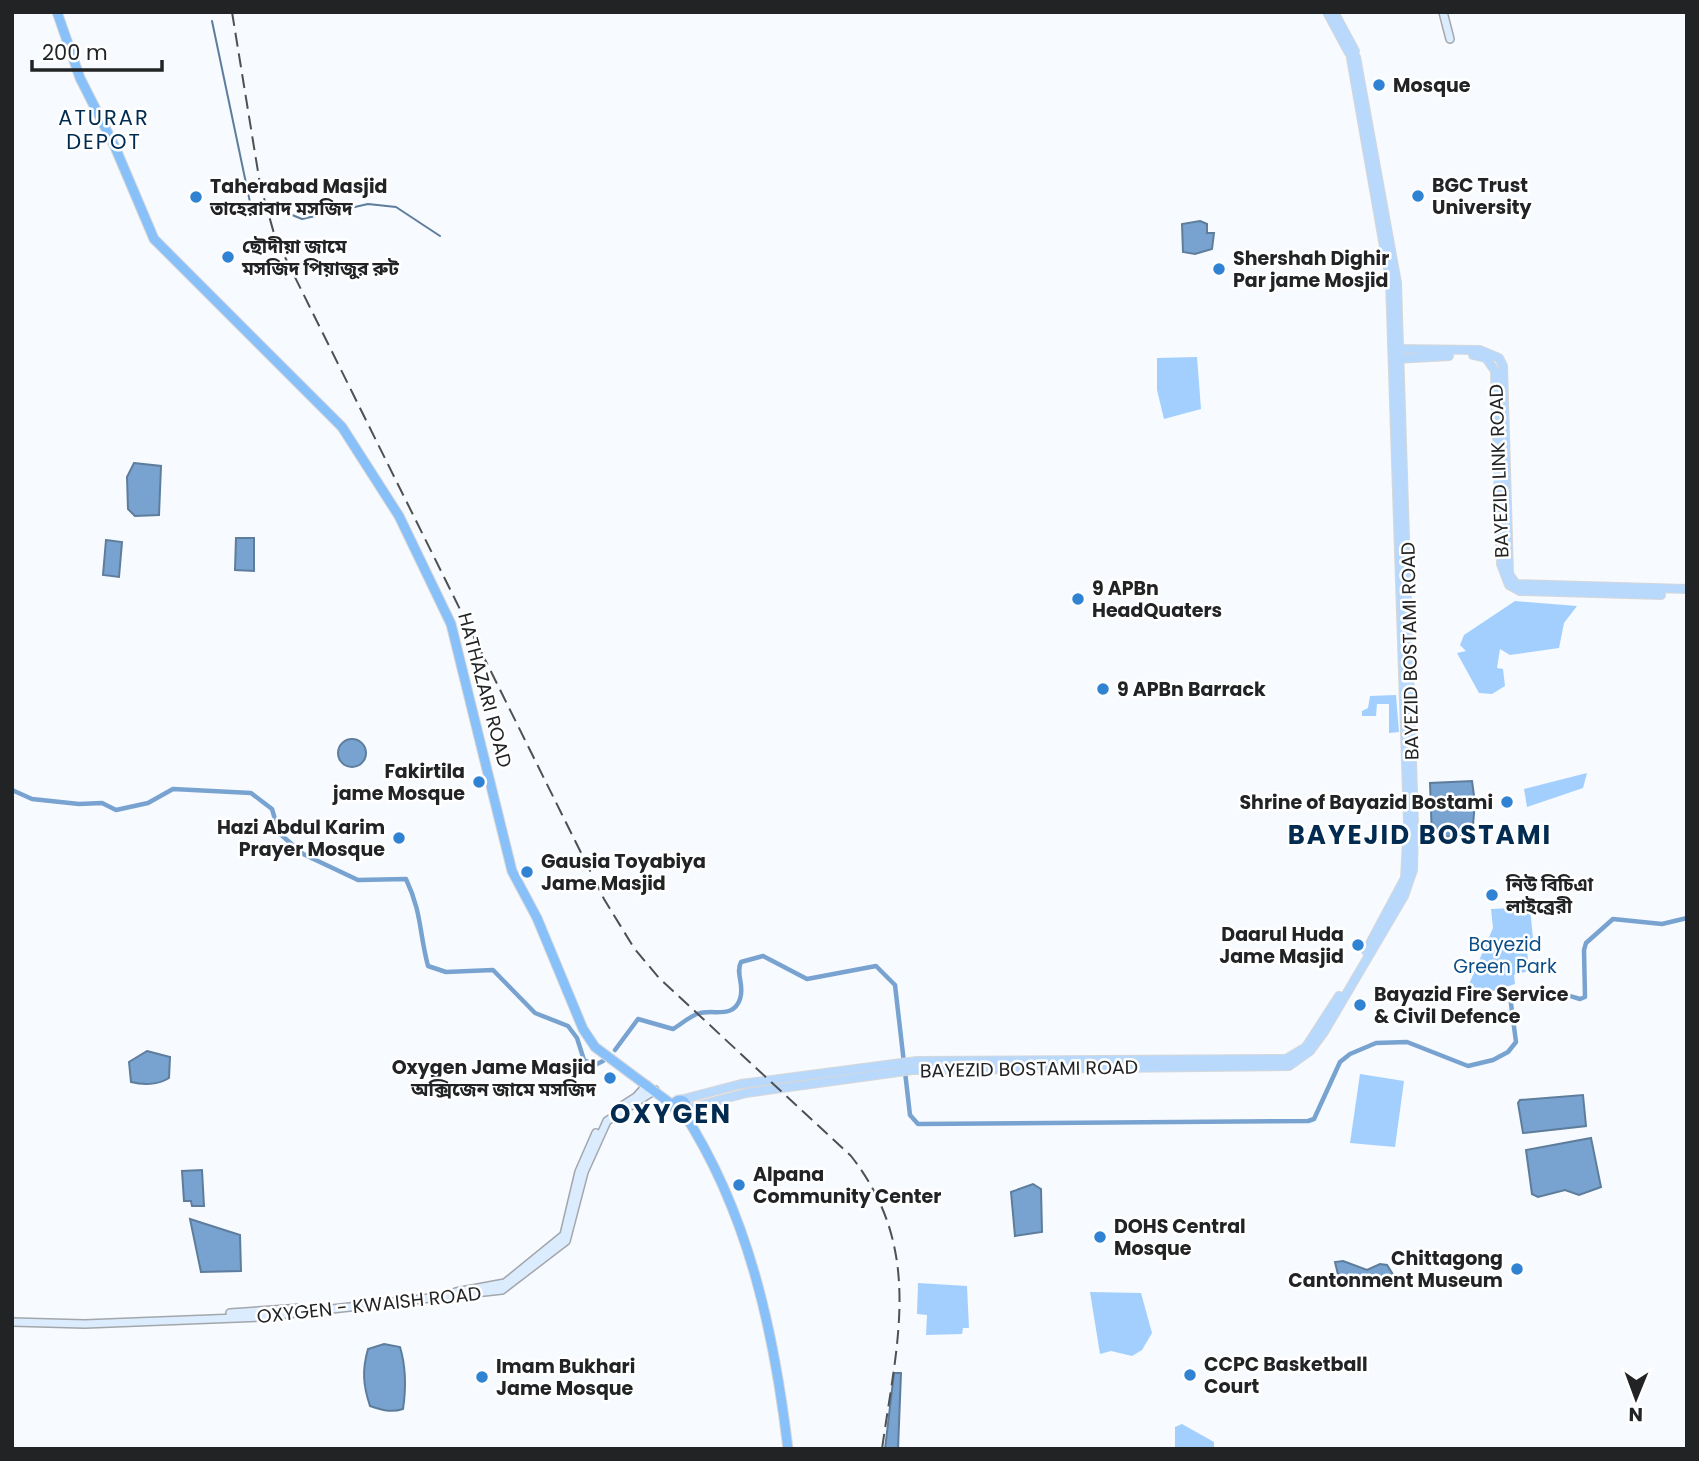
<svg xmlns="http://www.w3.org/2000/svg" width="1699" height="1461" font-family="Poppins,'Noto Sans Bengali',sans-serif">
<rect width="100%" height="100%" fill="#f7fafe"/>
<g fill="#a3cfff">
<path d="M1197,357L1201,409L1164,419L1157,390V358Z"/>
<path d="M1515,601L1577,606L1564,623L1559,648L1510,655L1500,649L1497,668L1503,669L1505,686L1492,694L1479,693L1457,653L1466,651L1460,645L1464,635Z"/>
<path d="M1396,695L1399,732L1389,733V704H1377L1376,716H1362V711L1368,708L1370,696Z"/>
<path d="M1587,773L1583,788L1527,807L1524,789Z"/>
<path d="M1530,907L1533,939L1527,950L1529,971L1514,975L1515,984L1468,999L1464,996L1493,928L1491,909Z"/>
<path d="M1360,1074L1404,1081L1395,1147L1350,1143Z"/>
<path d="M918,1283L967,1286L969,1328H963L962,1334L926,1335L927,1315L917,1314Z"/>
<path d="M1090,1292L1141,1293L1152,1333L1142,1350L1132,1356L1111,1351L1100,1354Z"/>
<path d="M1182,1424L1214,1442V1449H1175V1427Z"/>
</g>
<g fill="#78a3d1" stroke="#5e7d9d" stroke-width="2">
<path d="M1200,221L1207,224V233H1214L1212,249L1195,254L1183,252L1182,224Z"/>
<path d="M134,463L161,466L159,515L135,516L128,509L127,477Z"/>
<path d="M236,538H254V571L235,570Z"/>
<path d="M106,540L122,542L119,577L103,575Z"/>
<circle cx="352" cy="753" r="14"/>
<path d="M1472,781L1475,803L1472,835L1432,838L1430,783Z"/>
<path d="M147,1051L170,1057L169,1078C158,1085 143,1085 131,1082L129,1062Z"/>
<path d="M1583,1095L1586,1126L1523,1133L1518,1103L1520,1100Z"/>
<path d="M1591,1138L1601,1187L1579,1195L1565,1190L1538,1197L1532,1194L1526,1150Z"/>
<path d="M202,1170L204,1206H192L191,1201H184L182,1171Z"/>
<path d="M1033,1184L1041,1189L1042,1232L1015,1236L1011,1192Z"/>
<path d="M190,1219L240,1235L241,1271L201,1272Z"/>
<path d="M1343,1261L1367,1270L1380,1264L1387,1265L1394,1276L1393,1284L1340,1283L1335,1262Z"/>
<path d="M384,1344L400,1347C406,1367 406,1389 403,1409C391,1413 382,1410 370,1406C363,1385 362,1370 368,1349Z"/>
<path d="M894,1373H901L898,1449H885Z"/>
</g>
<g fill="none" stroke-linecap="round" stroke-linejoin="round">
<path stroke="#5e7d9d" stroke-width="2" d="M212,21L251,207L275,208L302,219L368,204L396,207L440,236"/>
<g stroke="#78a3d1" stroke-width="4.5">
<path d="M12,790L32,799L79,804L102,803L116,810L148,803L173,789L251,793L272,809L279,833L303,854L358,880L406,879C422,913 419,932 428,966L446,972L493,970L535,1013L568,1026L577,1038L584,1060L595,1065L603,1061"/>
<path d="M615,1050L638,1019L673,1029C680,1025 689,1017 697,1014C712,1008 733,1020 740,999C745,985 735,973 741,962L763,956L807,979L876,966L895,985L910,1115L918,1124L1308,1121L1314,1119L1340,1062L1350,1054L1376,1043L1407,1042L1468,1066L1493,1060L1508,1052L1516,1042L1510,996C1537,990 1553,990 1580,999L1585,997L1584,950L1586,943L1613,919L1662,924L1687,918"/>
</g>
<g stroke="#a3a6aa" stroke-width="10">
<g id="secondary">
<path d="M1443,12L1450,39"/>
<path d="M614,1111L636,1097L647,1085"/>
<path d="M456,1292L505,1283L564,1235L579,1172L596,1133"/>
<path d="M230,1313L302,1308"/>
<path d="M12,1322L85,1324L260,1317L502,1290L566,1241L584,1172L607,1121L655,1090"/>
</g>
</g>
<g stroke="#d7d7d8" stroke-width="10">
<g id="primary">
<path d="M1327,12L1349,53"/>
<path d="M1334,12L1355,51"/>
<path d="M1351,58L1390,281L1408,822L1405,878L1366,951"/>
<path d="M1395,349L1480,350L1499,358L1503,366L1509,574L1516,584L1687,589"/>
<path d="M1473,355L1486,358L1495,371L1501,564L1509,585L1520,591L1661,595"/>
<path d="M1396,359L1449,356"/>
<path d="M680,1100L741,1084L917,1061L1286,1059L1306,1047L1339,996"/>
<path d="M686,1109L746,1093L913,1070L1289,1066L1310,1051L1324,1032L1404,896L1413,870L1414,824L1397,283L1356,57"/>
</g>
</g>
<g stroke="#d7d7d8" stroke-width="11">
<g id="highway">
<path d="M57,12L80,78L115,147L154,239L342,427L399,516L451,624L512,871L537,918L583,1029L595,1047L674,1106"/>
<circle cx="680" cy="1106" r="6"/>
<path d="M683,1112C748,1212 774,1331 788,1449"/>
</g>
</g>
<use href="#secondary" stroke="#dbecfe" stroke-width="7"/>
<use href="#primary" stroke="#b8d9fc" stroke-width="8"/>
<use href="#highway" stroke="#88c0fa" stroke-width="9"/>
<path stroke="#4e5051" stroke-width="2" stroke-dasharray="14 7" stroke-linecap="butt" d="M232,12L260,184L275,237L604,899L634,948L659,978L851,1156C924,1249 897,1341 882,1449"/>
</g>
<g fill="#3083d2" stroke="#fff" stroke-width="2.5">
<circle cx="1379" cy="85" r="7"/>
<circle cx="1418" cy="196" r="7"/>
<circle cx="196" cy="197" r="7"/>
<circle cx="228" cy="257" r="7"/>
<circle cx="1219" cy="269" r="7"/>
<circle cx="1078" cy="599" r="7"/>
<circle cx="1103" cy="689" r="7"/>
<circle cx="479" cy="782" r="7"/>
<circle cx="1507" cy="802" r="7"/>
<circle cx="399" cy="838" r="7"/>
<circle cx="527" cy="872" r="7"/>
<circle cx="1492" cy="895" r="7"/>
<circle cx="1358" cy="945" r="7"/>
<circle cx="1360" cy="1005" r="7"/>
<circle cx="610" cy="1078" r="7"/>
<circle cx="739" cy="1185" r="7"/>
<circle cx="1100" cy="1237" r="7"/>
<circle cx="1517" cy="1269" r="7"/>
<circle cx="1190" cy="1375" r="7"/>
<circle cx="482" cy="1377" r="7"/>
</g>
<g text-anchor="middle" dominant-baseline="central" stroke-width="5" stroke-linejoin="round" paint-order="stroke">
<g font-size="19" font-weight="bold" fill="#222324" stroke="#fff" text-anchor="start">
<text x="1393" y="85">Mosque</text>
<text x="1432" y="185">BGC Trust<tspan x="1432" dy="22">University</tspan></text>
<text x="210" y="186">Taherabad Masjid<tspan x="210" dy="22">তাহেরাবাদ মসজিদ</tspan></text>
<text x="242" y="246">ছৌদীয়া জামে<tspan x="242" dy="22">মসজিদ পিয়াজুর রুট</tspan></text>
<text x="1233" y="258">Shershah Dighir<tspan x="1233" dy="22">Par jame Mosjid</tspan></text>
<text x="1092" y="588">9 APBn<tspan x="1092" dy="22">HeadQuaters</tspan></text>
<text x="1117" y="689">9 APBn Barrack</text>
<text x="465" y="771" text-anchor="end">Fakirtila<tspan x="465" dy="22">jame Mosque</tspan></text>
<text x="1493" y="802" text-anchor="end">Shrine of Bayazid Bostami</text>
<text x="385" y="827" text-anchor="end">Hazi Abdul Karim<tspan x="385" dy="22">Prayer Mosque</tspan></text>
<text x="541" y="861">Gausia Toyabiya<tspan x="541" dy="22">Jame Masjid</tspan></text>
<text x="1506" y="884">নিউ বিচিএা<tspan x="1506" dy="22">লাইব্রেরী</tspan></text>
<text x="1344" y="934" text-anchor="end">Daarul Huda<tspan x="1344" dy="22">Jame Masjid</tspan></text>
<text x="1374" y="994">Bayazid Fire Service<tspan x="1374" dy="22">&amp; Civil Defence</tspan></text>
<text x="596" y="1067" text-anchor="end">Oxygen Jame Masjid<tspan x="596" dy="22">অক্সিজেন জামে মসজিদ</tspan></text>
<text x="753" y="1174">Alpana<tspan x="753" dy="22">Community Center</tspan></text>
<text x="1114" y="1226">DOHS Central<tspan x="1114" dy="22">Mosque</tspan></text>
<text x="1503" y="1258" text-anchor="end">Chittagong<tspan x="1503" dy="22">Cantonment Museum</tspan></text>
<text x="1204" y="1364">CCPC Basketball<tspan x="1204" dy="22">Court</tspan></text>
<text x="496" y="1366">Imam Bukhari<tspan x="496" dy="22">Jame Mosque</tspan></text>
</g>
<g font-size="19" fill="#222324" stroke="#fff">
<text transform="translate(1499 471) rotate(-92)">BAYEZID LINK ROAD</text>
<text transform="translate(1410 651) rotate(-91)">BAYEZID BOSTAMI ROAD</text>
<text transform="translate(485 690) rotate(75)">HATHAZARI ROAD</text>
<text transform="translate(1029 1069) rotate(-1)">BAYEZID BOSTAMI ROAD</text>
<text transform="translate(369 1305) rotate(-6)">OXYGEN - KWAISH ROAD</text>
</g>
<g font-size="19" fill="#0c4e87" stroke="#fff">
<text x="1505" y="944">Bayezid<tspan x="1505" dy="22">Green Park</tspan></text>
</g>
<g font-size="21" letter-spacing="2" fill="#012b50" stroke="#fff">
<text x="104" y="117">ATURAR<tspan x="104" dy="24">DEPOT</tspan></text>
</g>
<g font-size="26" font-weight="bold" letter-spacing="2" fill="#012b50" stroke="#fff">
<text x="1420" y="835">BAYEJID BOSTAMI</text>
<text x="671" y="1114">OXYGEN</text>
</g>
</g>
<rect width="1699" height="1461" fill="none" stroke="#222324" stroke-width="28"/>
<g transform="translate(1636 1398) rotate(181)" stroke="#ffffff" stroke-width="5" paint-order="stroke">
<path d="M0-5L12 26L0 18L-12 26Z" fill="#222324"/>
<text y="-10" font-size="19" font-weight="bold" text-anchor="middle" fill="#222324">N</text>
</g>
<path d="M32 60v10h130v-10" fill="none" stroke="#222324" stroke-width="3.5"/>
<text x="42" y="60" font-size="21" fill="#222324" stroke="#ffffff" stroke-width="5" paint-order="stroke">200 m</text>
</svg>
